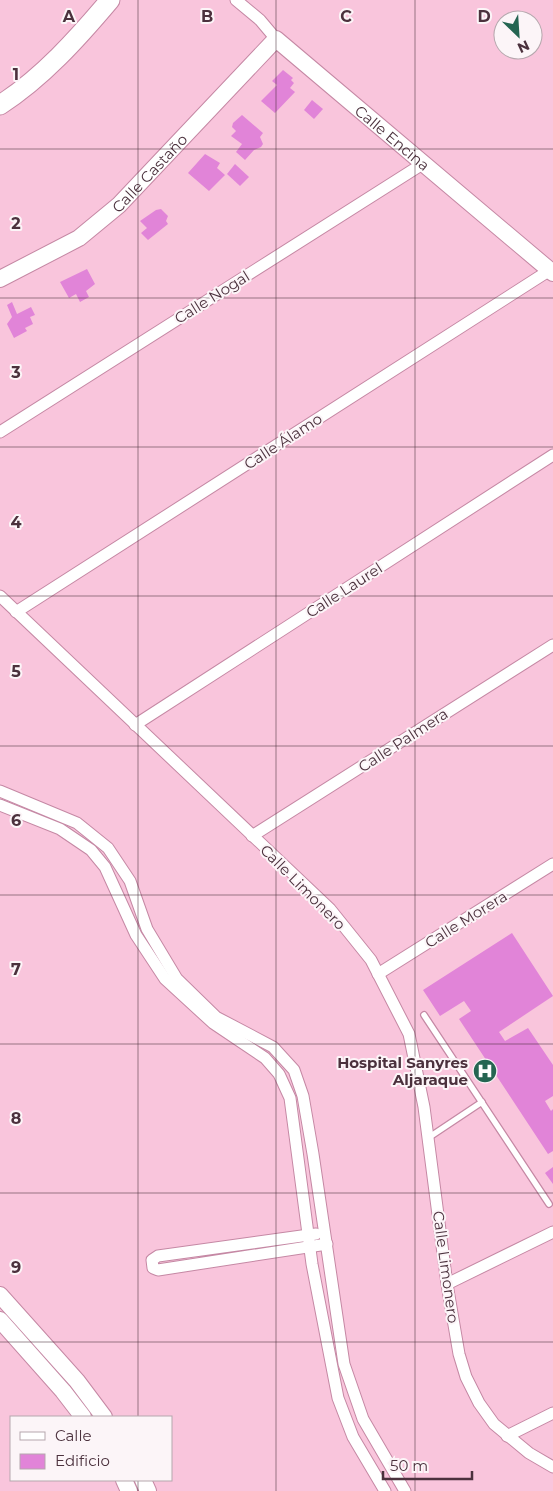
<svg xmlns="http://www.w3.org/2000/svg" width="553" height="1491" font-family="Montserrat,sans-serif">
<rect width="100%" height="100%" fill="#f9c5dc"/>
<g fill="#e184d8">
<path d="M283,70L293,78L291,80L294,83L290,88L295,92L275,113L261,101L277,85L272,81Z"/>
<path d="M312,100L323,109L314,119L304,110Z"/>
<path d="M242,115L263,133L260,137L263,144L261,147L254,150L245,160L236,152L242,144L231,136L236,131L232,127L233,123Z"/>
<path d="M205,154L220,163L217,168L225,175L209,191L188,173Z"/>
<path d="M235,164L249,177L240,186L227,174Z"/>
<path d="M161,209L168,216L166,221L168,224L148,240L141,233L147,228L140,221L156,210Z"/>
<path d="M87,269L95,284L86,291L89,297L80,302L76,294L69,298L60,282Z"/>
<path d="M12,302L17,314L31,307L35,315L30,317L33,324L25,328L27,331L14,338L7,324L12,317L7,305Z"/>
<path d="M512,933L553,996L499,1032L505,1041L528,1028L553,1065V1096L545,1101L551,1111L553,1109V1151L548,1154L459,1019L471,1011L464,1001L440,1016L423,990Z"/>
<path d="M553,1167V1184L545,1173Z"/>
</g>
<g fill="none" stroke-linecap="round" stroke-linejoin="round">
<g stroke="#c588a4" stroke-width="8">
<g id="lane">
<path d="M424,1015L549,1204"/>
<path d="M428,1138L482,1102"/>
</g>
</g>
<g stroke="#c588a4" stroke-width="13">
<g id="street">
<path d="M236,0L260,20L276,39"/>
<path d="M0,432L424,163"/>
<path d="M0,596L330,909L371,960L409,1034L424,1107L447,1284L459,1354L466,1377L479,1403L494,1424L529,1453L553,1467"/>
<path d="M16,612L550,270"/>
<path d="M135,725L553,455"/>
<path d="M0,791L77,823L108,848L130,881L147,929L177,979L216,1017L273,1047L294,1070L303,1096L313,1154L344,1364L363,1419L405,1491"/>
<path d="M0,805L60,829L91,850L105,867L136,935L165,979L213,1023L265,1058L279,1074L290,1098L312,1264L338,1398L353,1437L385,1491"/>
<path d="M252,836L553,645"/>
<path d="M378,974L553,864"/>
<path d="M316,1234L158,1256L152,1260L153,1268L158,1270L327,1244"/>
<path d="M447,1284L553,1232"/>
<path d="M507,1436L553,1413"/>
</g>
</g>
<g stroke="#c588a4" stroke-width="18">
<g id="secondary">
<path id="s1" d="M0,279L79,238L119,205L276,39L553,273"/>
<path d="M0,1295L77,1381L104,1417"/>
<path d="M0,1320L63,1391L83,1417"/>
<path d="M124,1480L129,1491"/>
<path d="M143,1480L148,1491"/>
</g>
</g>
<g stroke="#c588a4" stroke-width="21">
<path id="primary" d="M0,105C42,78 78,38 110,0"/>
</g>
<use href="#lane" stroke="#fff" stroke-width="5.5"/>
<use href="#street" stroke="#fff" stroke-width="11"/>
<use href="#secondary" stroke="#fff" stroke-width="16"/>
<use href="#primary" stroke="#fff" stroke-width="19"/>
</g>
<path fill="none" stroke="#4b313d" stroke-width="1" stroke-opacity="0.55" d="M138,0V1417M276,0V1491M415,0V1491M0,149H553M0,298H553M0,447H553M0,596H553M0,746H553M0,895H553M0,1044H553M0,1193H553M0,1342H553M138,1480V1491"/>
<defs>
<g id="hospital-disc" transform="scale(1.25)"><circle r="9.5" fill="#256552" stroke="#fcf5f8"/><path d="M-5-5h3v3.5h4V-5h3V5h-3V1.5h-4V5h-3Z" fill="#fff"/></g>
</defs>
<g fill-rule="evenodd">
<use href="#hospital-disc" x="485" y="1071"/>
</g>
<g text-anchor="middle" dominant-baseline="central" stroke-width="4" stroke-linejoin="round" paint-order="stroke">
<g font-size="15" fill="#4b313d" stroke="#fcf5f8">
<text stroke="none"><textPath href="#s1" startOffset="522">Calle Encina</textPath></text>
<text stroke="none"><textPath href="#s1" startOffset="185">Calle Castaño</textPath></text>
<text transform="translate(212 297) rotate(-32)">Calle Nogal</text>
<text transform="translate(283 441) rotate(-33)">Calle Álamo</text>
<text transform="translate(344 590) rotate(-33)">Calle Laurel</text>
<text transform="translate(403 740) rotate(-33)">Calle Palmera</text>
<text transform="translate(303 887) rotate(45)">Calle Limonero</text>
<text transform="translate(466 919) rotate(-32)">Calle Morera</text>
<text transform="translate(446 1267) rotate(82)">Calle Limonero</text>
</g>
<g font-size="15" font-weight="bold" fill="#4b313d" stroke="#fcf5f8" text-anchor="end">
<text x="468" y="1062">Hospital Sanyres<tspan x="468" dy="17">Aljaraque</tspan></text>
</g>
</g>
<g font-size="16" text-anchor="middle" font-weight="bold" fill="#4b313d" stroke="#fcf5f8" stroke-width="4" stroke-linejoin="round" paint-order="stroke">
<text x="69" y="22">A</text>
<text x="207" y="22">B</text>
<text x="346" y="22">C</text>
<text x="484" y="22">D</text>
<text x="16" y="80">1</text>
<text x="16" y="229">2</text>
<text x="16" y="378">3</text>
<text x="16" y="528">4</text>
<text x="16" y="677">5</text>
<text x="16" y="826">6</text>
<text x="16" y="975">7</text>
<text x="16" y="1124">8</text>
<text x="16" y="1273">9</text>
</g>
<rect x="10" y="1416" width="162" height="65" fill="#fcf5f8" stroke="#b5a7ad"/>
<rect x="20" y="1432" width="25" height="8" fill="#ffffff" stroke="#b5a7ad"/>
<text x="55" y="1441" font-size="15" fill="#4b313d">Calle</text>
<rect x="20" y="1454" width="25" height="15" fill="#e184d8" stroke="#b5a7ad"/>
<text x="55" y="1466" font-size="15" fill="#4b313d">Edificio</text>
<g transform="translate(518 35) rotate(155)"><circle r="24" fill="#fcf5f8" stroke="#b5a7ad"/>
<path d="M0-4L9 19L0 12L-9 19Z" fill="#256552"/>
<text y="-8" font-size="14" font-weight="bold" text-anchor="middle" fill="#4b313d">N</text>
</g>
<path d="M383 1471v8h89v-8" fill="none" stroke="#4b313d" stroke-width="2.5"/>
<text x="390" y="1471" font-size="15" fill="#4b313d" stroke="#fcf5f8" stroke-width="4" paint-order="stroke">50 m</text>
</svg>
